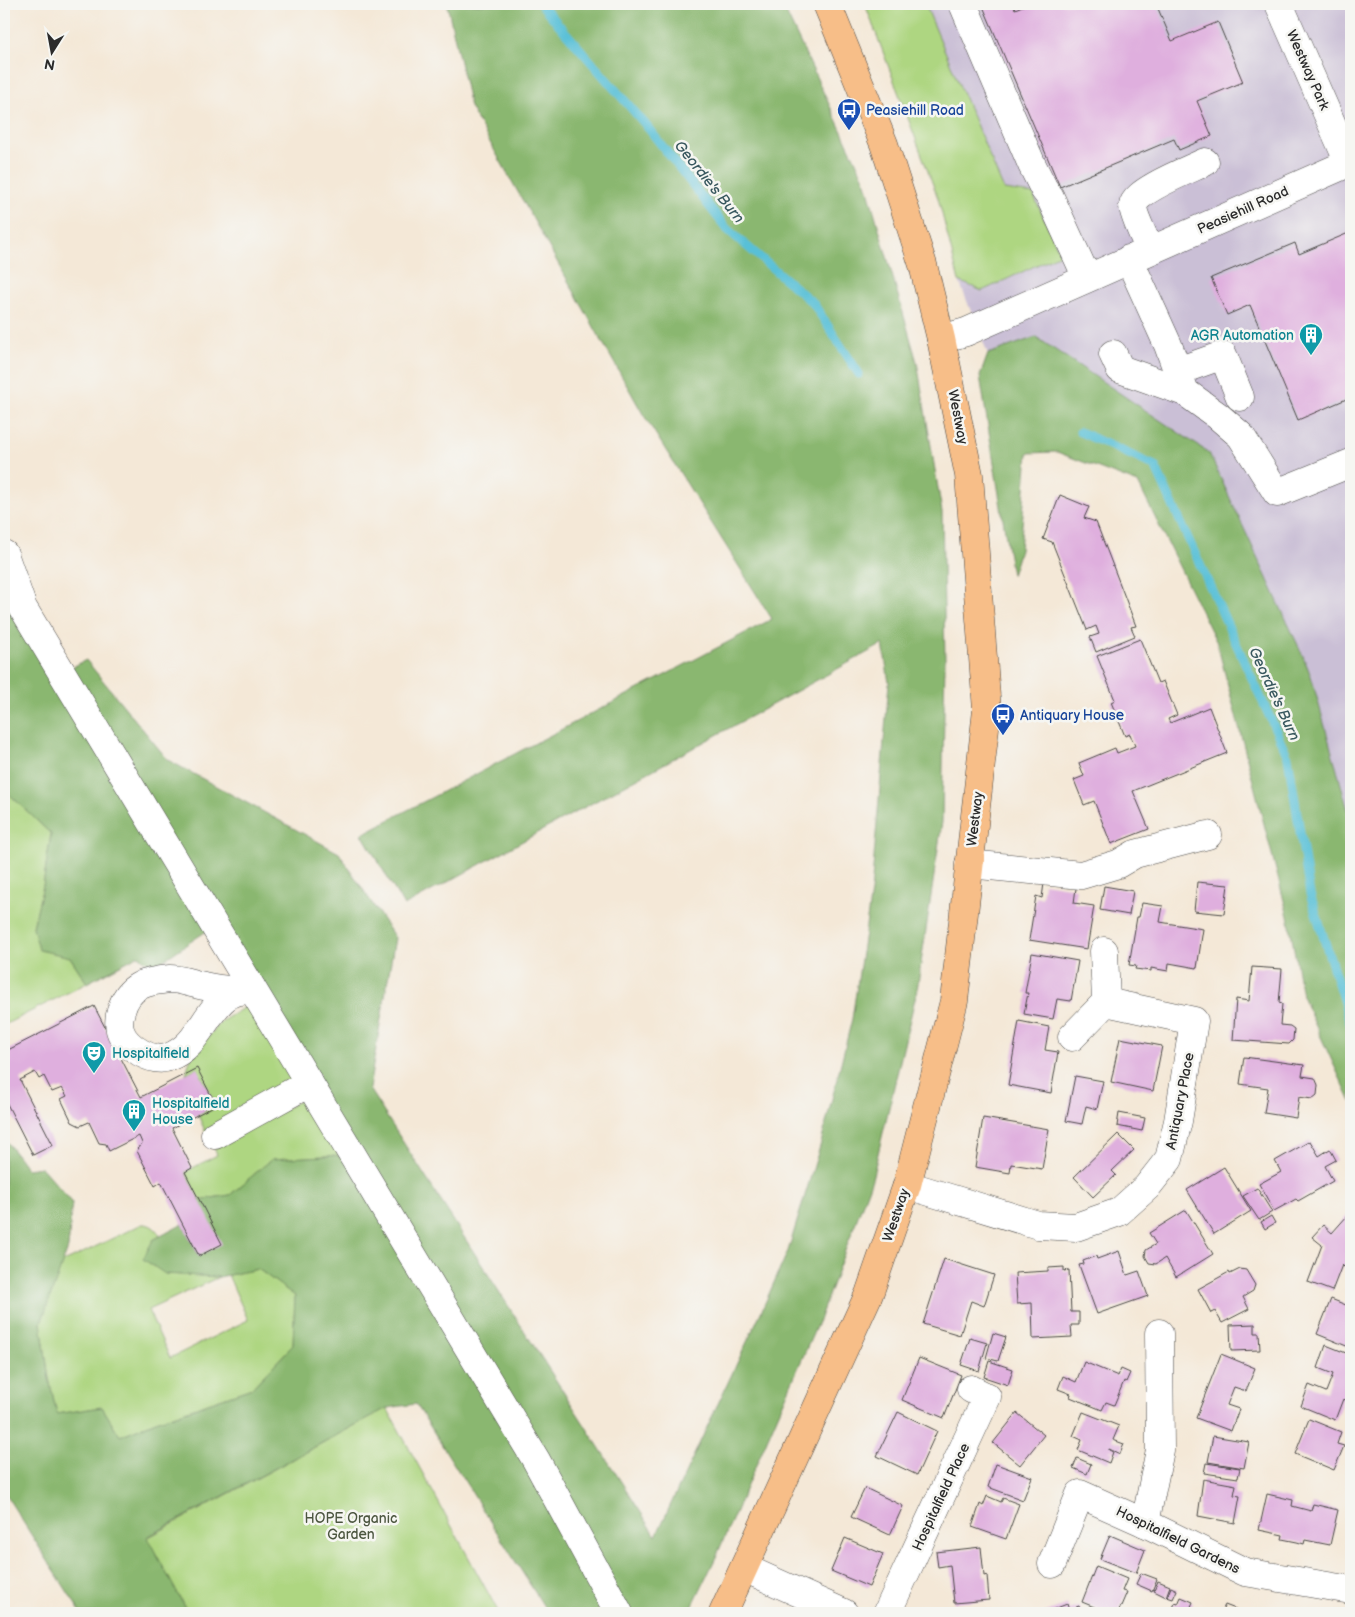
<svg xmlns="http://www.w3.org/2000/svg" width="1355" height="1617" font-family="'Balsamiq Sans',sans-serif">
<rect width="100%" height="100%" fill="#f6f6f2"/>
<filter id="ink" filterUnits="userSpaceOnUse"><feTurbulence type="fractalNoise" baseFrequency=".02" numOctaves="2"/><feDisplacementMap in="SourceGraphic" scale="10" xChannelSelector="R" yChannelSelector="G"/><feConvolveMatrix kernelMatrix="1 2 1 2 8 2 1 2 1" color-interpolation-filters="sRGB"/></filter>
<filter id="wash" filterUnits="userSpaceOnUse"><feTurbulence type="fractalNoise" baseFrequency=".0096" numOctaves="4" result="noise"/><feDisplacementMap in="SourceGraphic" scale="20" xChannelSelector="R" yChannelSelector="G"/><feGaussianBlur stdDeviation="1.12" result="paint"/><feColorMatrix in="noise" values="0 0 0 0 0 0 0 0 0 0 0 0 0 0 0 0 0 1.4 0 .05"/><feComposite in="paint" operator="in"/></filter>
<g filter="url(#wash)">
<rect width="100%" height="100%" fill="#f4e8d7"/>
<path fill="#cabfd6" d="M865,4H1351V821L1311,676L1209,453L1036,337L988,354L959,281L938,198Z"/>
<g fill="#aed681" stroke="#6c8056">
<path d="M865,4H925L1004,190L1033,194L1060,254L982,291L959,281L938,198Z"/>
<path d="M5,788L8,793L51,834L43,886L33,927L70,957L87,983L4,1025V789Z"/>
<path d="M253,1002L298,1078L205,1131L198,1115L216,1105L197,1068L186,1074L191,1056L222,1021Z"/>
<path d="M309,1096L343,1155L272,1159L230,1195L199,1200L185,1172L217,1155L213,1146Z"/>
<path d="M142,1224C151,1224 156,1228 160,1236L153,1240L165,1274L219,1277L148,1310L170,1358L248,1320L228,1275L258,1269L295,1296L293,1345L252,1388L156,1421L120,1436L102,1407L57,1414L49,1379L41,1323L62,1263Z"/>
<path d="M387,1408L499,1613H188L147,1538Z"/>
</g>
<g fill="#8ab76f" stroke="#5a714d">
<path d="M447,4H782L866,183L917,362L942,512L945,660L942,822L917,990L872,1179L819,1320L716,1557L689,1613H548L416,1404L387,1408L147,1537L188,1613H81L4,1492V1138L27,1169L41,1167L72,1202L68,1248L41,1323L49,1379L57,1414L102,1407L120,1436L156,1421L252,1388L293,1345L295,1296L258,1269L219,1277L165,1274L143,1259L153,1240L183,1224L199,1256V1200L230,1195L272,1159L343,1155L220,922L153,967L139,955L87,983L70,957L39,950L33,927L43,886L51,834L8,793L4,785V576L65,671L86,660L168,760L339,853L395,938L369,1089L656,1536L761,1312L788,1251L821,1143L852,1019L871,892L889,683L883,644L404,906L362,834L772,619L643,414L470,107Z"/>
<path d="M1036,337L1209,453L1303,656L1311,676L1351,821V1102L1302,996L1289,920L1217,643L1138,483L1057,452L1028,453L1020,550L1012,575L980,376L988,354Z"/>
</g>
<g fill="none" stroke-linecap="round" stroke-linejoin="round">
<g stroke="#59c0d7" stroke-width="9">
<path d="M541,4L645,124L727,229L813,303L859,374"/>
<path d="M1080,432L1155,466L1288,757L1310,894L1351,1025"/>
</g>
</g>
<g id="blocks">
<g fill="#dfafde">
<path d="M982,4H1013L1015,9L1027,4H1156L1172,41L1218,22L1243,82L1197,101L1212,136L1179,150L1174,139L1060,187Z"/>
<path d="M1351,232V397L1298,420L1250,305L1227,315L1211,278L1295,243L1299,254Z"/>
<path d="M1060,495L1089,507L1084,518L1096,522L1136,626L1131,627L1135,636L1096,652L1090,637L1099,634L1096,626L1087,630L1052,542L1043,539Z"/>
<path d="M1140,639L1158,683L1163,681L1177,715L1168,719L1170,723L1209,707L1227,753L1133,791L1149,829L1111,844L1094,801L1084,805L1074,780L1084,776L1079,763L1115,748L1117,753L1135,746L1130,734L1125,736L1111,702L1115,700L1097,656Z"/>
<path d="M1197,882L1228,885L1224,914L1194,911Z"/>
<path d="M1044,883L1076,888L1074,903L1094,906L1087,949L1029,940L1036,896L1042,898Z"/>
<path d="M1104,886L1133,891L1129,915L1100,910Z"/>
<path d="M1142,903L1163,906L1160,922L1203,929L1197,968L1169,963L1168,971L1151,968V971L1135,969L1136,966L1129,965L1137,917H1139Z"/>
<path d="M1032,953L1078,961L1071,1001L1057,999L1053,1019L1024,1014L1028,993H1025Z"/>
<path d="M1252,967L1282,969L1279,1003L1282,1004L1280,1025L1290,1026L1294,1029L1293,1040L1289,1044L1233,1040L1236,999L1249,1001Z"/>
<path d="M94,1006L141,1097L197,1068L216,1105L172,1128L192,1168L185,1172L222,1244L199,1256L161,1182L155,1186L137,1151L142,1143L139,1136L109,1151L106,1144L99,1143L89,1122L80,1126L72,1122L61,1099L67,1096L62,1088L52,1092L44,1076L39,1079L35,1072L20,1080L53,1145L33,1155L4,1098V1052Z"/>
<path d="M1019,1021L1049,1027L1045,1050L1058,1052L1051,1093L1008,1085Z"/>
<path d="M1120,1038L1162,1046L1153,1091L1111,1082Z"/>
<path d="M1244,1057L1304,1065L1302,1076L1315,1078L1318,1085L1317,1095L1312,1099L1299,1097L1296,1118L1264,1113L1268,1088L1240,1084Z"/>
<path d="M1075,1076L1103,1081L1097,1109L1086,1106L1082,1124L1066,1121Z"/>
<path d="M1119,1113L1145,1118L1142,1131L1117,1126Z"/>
<path d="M983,1118L1049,1129L1042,1169L1011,1164L1010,1173L975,1167Z"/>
<path d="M1118,1134L1134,1150L1112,1171L1116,1175L1093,1197L1074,1177Z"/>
<path d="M1310,1141L1319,1156L1330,1149L1336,1160L1325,1166L1333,1181L1298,1201L1296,1199L1274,1211L1259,1184L1281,1172L1275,1161Z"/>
<path d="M1224,1167L1251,1211L1214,1234L1187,1190Z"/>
<path d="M1257,1188L1272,1212L1259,1220L1243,1196Z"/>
<path d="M1186,1210L1213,1254L1176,1277L1165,1258L1156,1264L1149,1263L1145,1256L1146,1250L1156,1244L1149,1233Z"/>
<path d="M1348,1215L1351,1218V1258L1344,1267L1342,1265L1332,1291L1308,1282L1322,1245L1312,1237L1323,1225L1332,1233Z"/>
<path d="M1271,1216L1275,1223L1265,1229L1261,1222Z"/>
<path d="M1119,1251L1127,1275L1139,1271L1148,1296L1097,1314L1079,1265L1084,1264L1083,1261L1096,1256L1097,1259Z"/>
<path d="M944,1259L994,1275L984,1306L971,1301L960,1335L923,1324Z"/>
<path d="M1064,1267V1271L1069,1270L1071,1312H1079V1325H1071L1072,1337L1033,1339L1032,1303L1017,1304L1015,1273L1048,1271V1268Z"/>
<path d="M1240,1269L1246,1270L1255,1285L1253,1291L1243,1297L1249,1309L1222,1323L1215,1311L1211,1313L1198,1289L1229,1272L1230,1274Z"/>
<path d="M1331,1299L1351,1307V1345L1349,1347L1317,1334Z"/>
<path d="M1255,1324V1333H1259L1260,1350L1231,1351L1230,1325Z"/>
<path d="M993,1333L1006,1337L998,1361L986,1358Z"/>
<path d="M970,1338L987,1343L979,1371L961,1365Z"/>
<path d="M1326,1345L1351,1355V1396L1349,1401L1343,1399L1335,1420L1301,1406L1309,1385L1326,1392L1333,1374L1318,1368Z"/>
<path d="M1221,1354L1255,1368L1246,1391L1234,1387L1227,1405L1239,1409L1231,1431L1196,1418Z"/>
<path d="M919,1358L961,1375L944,1418L902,1400Z"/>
<path d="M989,1361L1013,1369L1008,1385L984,1377Z"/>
<path d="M1084,1362L1118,1376L1121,1369L1130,1373L1126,1382L1124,1381L1114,1405L1106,1402L1102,1410L1070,1397L1071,1394L1058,1389L1063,1376L1076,1382Z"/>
<path d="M898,1412L937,1431L917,1475L877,1456Z"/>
<path d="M1083,1412L1119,1426L1113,1440L1124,1444L1120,1454L1109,1449V1450L1113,1452L1109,1463L1078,1450L1082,1440L1073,1436Z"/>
<path d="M1017,1413L1044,1435L1020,1465L993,1443Z"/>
<path d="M1309,1419L1341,1432L1337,1444L1344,1446L1334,1470L1295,1454Z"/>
<path d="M1213,1436L1249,1442L1244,1468L1208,1462Z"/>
<path d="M1077,1458L1091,1464L1087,1474L1073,1468Z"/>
<path d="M1206,1463L1240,1468L1238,1478L1204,1473Z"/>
<path d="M996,1464L1032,1477L1023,1500L988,1487Z"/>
<path d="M1203,1479L1236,1485L1234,1495L1240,1496L1235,1523L1198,1516Z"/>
<path d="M865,1488L903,1506L890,1535L851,1517Z"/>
<path d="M1267,1494L1293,1500L1292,1506L1311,1511L1313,1504L1338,1510L1330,1545L1305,1540L1304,1544L1297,1542L1282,1539L1283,1535L1259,1530Z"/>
<path d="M987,1496L1001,1502L1003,1498L1019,1504L1006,1539L972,1527L980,1504L983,1506Z"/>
<path d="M1110,1535L1145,1550L1136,1573L1100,1559Z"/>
<path d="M845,1538L883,1554L869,1587L831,1571Z"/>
<path d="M981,1547L984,1576L987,1575L989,1600L954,1603L950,1565L938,1567L936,1552Z"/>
<path d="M1096,1566L1127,1579L1122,1591L1127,1592L1118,1613H1109L1082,1602Z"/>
<path d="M1141,1573L1157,1579L1152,1591L1136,1584Z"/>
<path d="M1158,1581L1170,1586L1166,1597L1154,1591Z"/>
<path d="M1171,1587L1177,1590L1173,1599L1167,1597Z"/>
<path d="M1181,1597L1193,1602L1190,1609L1200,1613H1171L1175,1603L1178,1604Z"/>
<path d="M1067,1604L1069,1610L1079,1606L1082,1613H1044Z"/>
<path d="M1225,1605L1246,1613H1221Z"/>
</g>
</g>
</g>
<g filter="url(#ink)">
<use href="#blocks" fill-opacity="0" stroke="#494745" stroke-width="1"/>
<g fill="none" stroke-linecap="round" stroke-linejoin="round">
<g stroke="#494745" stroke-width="29">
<g id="minor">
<path d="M963,4L1032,165L1044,189L1050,197L1087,278"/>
<path d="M1279,4L1349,163"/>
<path d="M1150,250C1146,241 1133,215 1133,206C1134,191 1191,169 1205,162"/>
<path d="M1129,259L1168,345L1185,392L1218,416L1241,436L1277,493L1351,463"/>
<path d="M941,339L966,332L1351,162"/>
<path d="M1113,354L1120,369L1185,392"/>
<path d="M1178,371L1223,355L1240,397"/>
<path d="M4,554L23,608L536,1460L619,1613"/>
<path d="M969,864L1081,875L1118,864L1135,854L1208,835"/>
<path d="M241,991C229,990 216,989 204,986C193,984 181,979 170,979C146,981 128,985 121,1011C119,1017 119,1025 120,1030C125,1047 153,1064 169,1057C198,1046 204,1014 226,997C233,992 243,990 251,987"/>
<path d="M1072,1037L1106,1002L1104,951"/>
<path d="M215,1135L309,1083"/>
<path d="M907,1185L1038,1225L1076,1227L1119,1212L1147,1187L1169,1159L1178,1121L1194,1021L1106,1002"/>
<path d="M1145,1523L1160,1450L1159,1333"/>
<path d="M1052,1564L1080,1494L1145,1523L1245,1572L1351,1590"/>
<path d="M744,1568L844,1613"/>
<path d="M887,1613L987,1397L971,1389"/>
</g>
</g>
<g stroke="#494745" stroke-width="29">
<path id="major" d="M723,1613L869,1294L907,1185L954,1001L987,710L969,475L941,339L923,265L884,144L827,4"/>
</g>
<use href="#minor" stroke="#fff" stroke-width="28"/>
<use href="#major" stroke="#f7be88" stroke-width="28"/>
</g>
</g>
<defs>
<g id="bus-pin" transform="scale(1.25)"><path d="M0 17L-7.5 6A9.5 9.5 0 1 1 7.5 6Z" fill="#1a4fb4" stroke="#f6f6f2"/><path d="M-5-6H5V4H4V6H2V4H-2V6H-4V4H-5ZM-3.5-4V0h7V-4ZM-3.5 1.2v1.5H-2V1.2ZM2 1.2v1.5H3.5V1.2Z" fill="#fff"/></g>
<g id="building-pin" transform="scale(1.25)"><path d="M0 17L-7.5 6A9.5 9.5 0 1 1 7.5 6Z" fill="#0f9aa8" stroke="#f6f6f2"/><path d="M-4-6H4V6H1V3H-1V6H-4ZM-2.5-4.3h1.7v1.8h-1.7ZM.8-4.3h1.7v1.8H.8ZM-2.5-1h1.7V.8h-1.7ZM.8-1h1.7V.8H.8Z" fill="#fff"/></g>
<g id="theatre-pin" transform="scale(1.25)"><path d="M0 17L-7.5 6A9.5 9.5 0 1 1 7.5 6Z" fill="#0f9aa8" stroke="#f6f6f2"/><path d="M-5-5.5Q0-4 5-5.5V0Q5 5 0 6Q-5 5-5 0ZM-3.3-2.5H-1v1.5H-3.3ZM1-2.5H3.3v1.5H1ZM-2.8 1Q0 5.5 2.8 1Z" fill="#fff"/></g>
</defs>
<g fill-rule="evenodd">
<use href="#bus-pin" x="849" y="110"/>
<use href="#building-pin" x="1311" y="335"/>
<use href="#bus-pin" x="1003" y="715"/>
<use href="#theatre-pin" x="94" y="1053"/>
<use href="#building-pin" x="134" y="1111"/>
</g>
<g text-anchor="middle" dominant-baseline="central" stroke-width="5" stroke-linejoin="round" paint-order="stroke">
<g font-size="14" fill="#2b2b2b" stroke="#f6f6f2">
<text transform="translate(1308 70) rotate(66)">Westway Park</text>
<text transform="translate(1243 210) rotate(-24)">Peasiehill Road</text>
<text transform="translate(958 417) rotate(79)">Westway</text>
<text transform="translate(975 819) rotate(-83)">Westway</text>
<text transform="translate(1180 1101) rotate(-79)">Antiquary Place</text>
<text transform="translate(896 1215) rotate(-71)">Westway</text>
<text transform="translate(941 1497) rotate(-65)">Hospitalfield Place</text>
<text transform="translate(1178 1540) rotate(26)">Hospitalfield Gardens</text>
</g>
<g font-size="14" fill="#164399" stroke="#f6f6f2" text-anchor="start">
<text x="866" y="110">Peasiehill Road</text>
<text x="1020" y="715">Antiquary House</text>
</g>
<g font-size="14" fill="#0d838f" stroke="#f6f6f2" text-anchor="start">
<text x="1294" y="335" text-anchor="end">AGR Automation</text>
<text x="112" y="1053">Hospitalfield</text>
<text x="152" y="1103">Hospitalfield<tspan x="152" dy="16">House</tspan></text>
</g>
<g font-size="14" fill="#4c5640" stroke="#f6f6f2">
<text x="351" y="1518">HOPE Organic<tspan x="351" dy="16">Garden</tspan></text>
</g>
<g font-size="15" font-style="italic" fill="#39585f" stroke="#f6f6f2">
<text transform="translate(709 182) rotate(51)">Geordie's Burn</text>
<text transform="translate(1274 694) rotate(65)">Geordie's Burn</text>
</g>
</g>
<rect width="1355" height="1617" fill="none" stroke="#f6f6f2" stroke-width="20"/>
<g transform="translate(52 52) rotate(191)" stroke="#f6f6f2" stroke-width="4" paint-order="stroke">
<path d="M0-4L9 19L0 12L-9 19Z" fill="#2b2b2b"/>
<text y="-8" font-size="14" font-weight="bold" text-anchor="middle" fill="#2b2b2b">N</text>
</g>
</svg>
